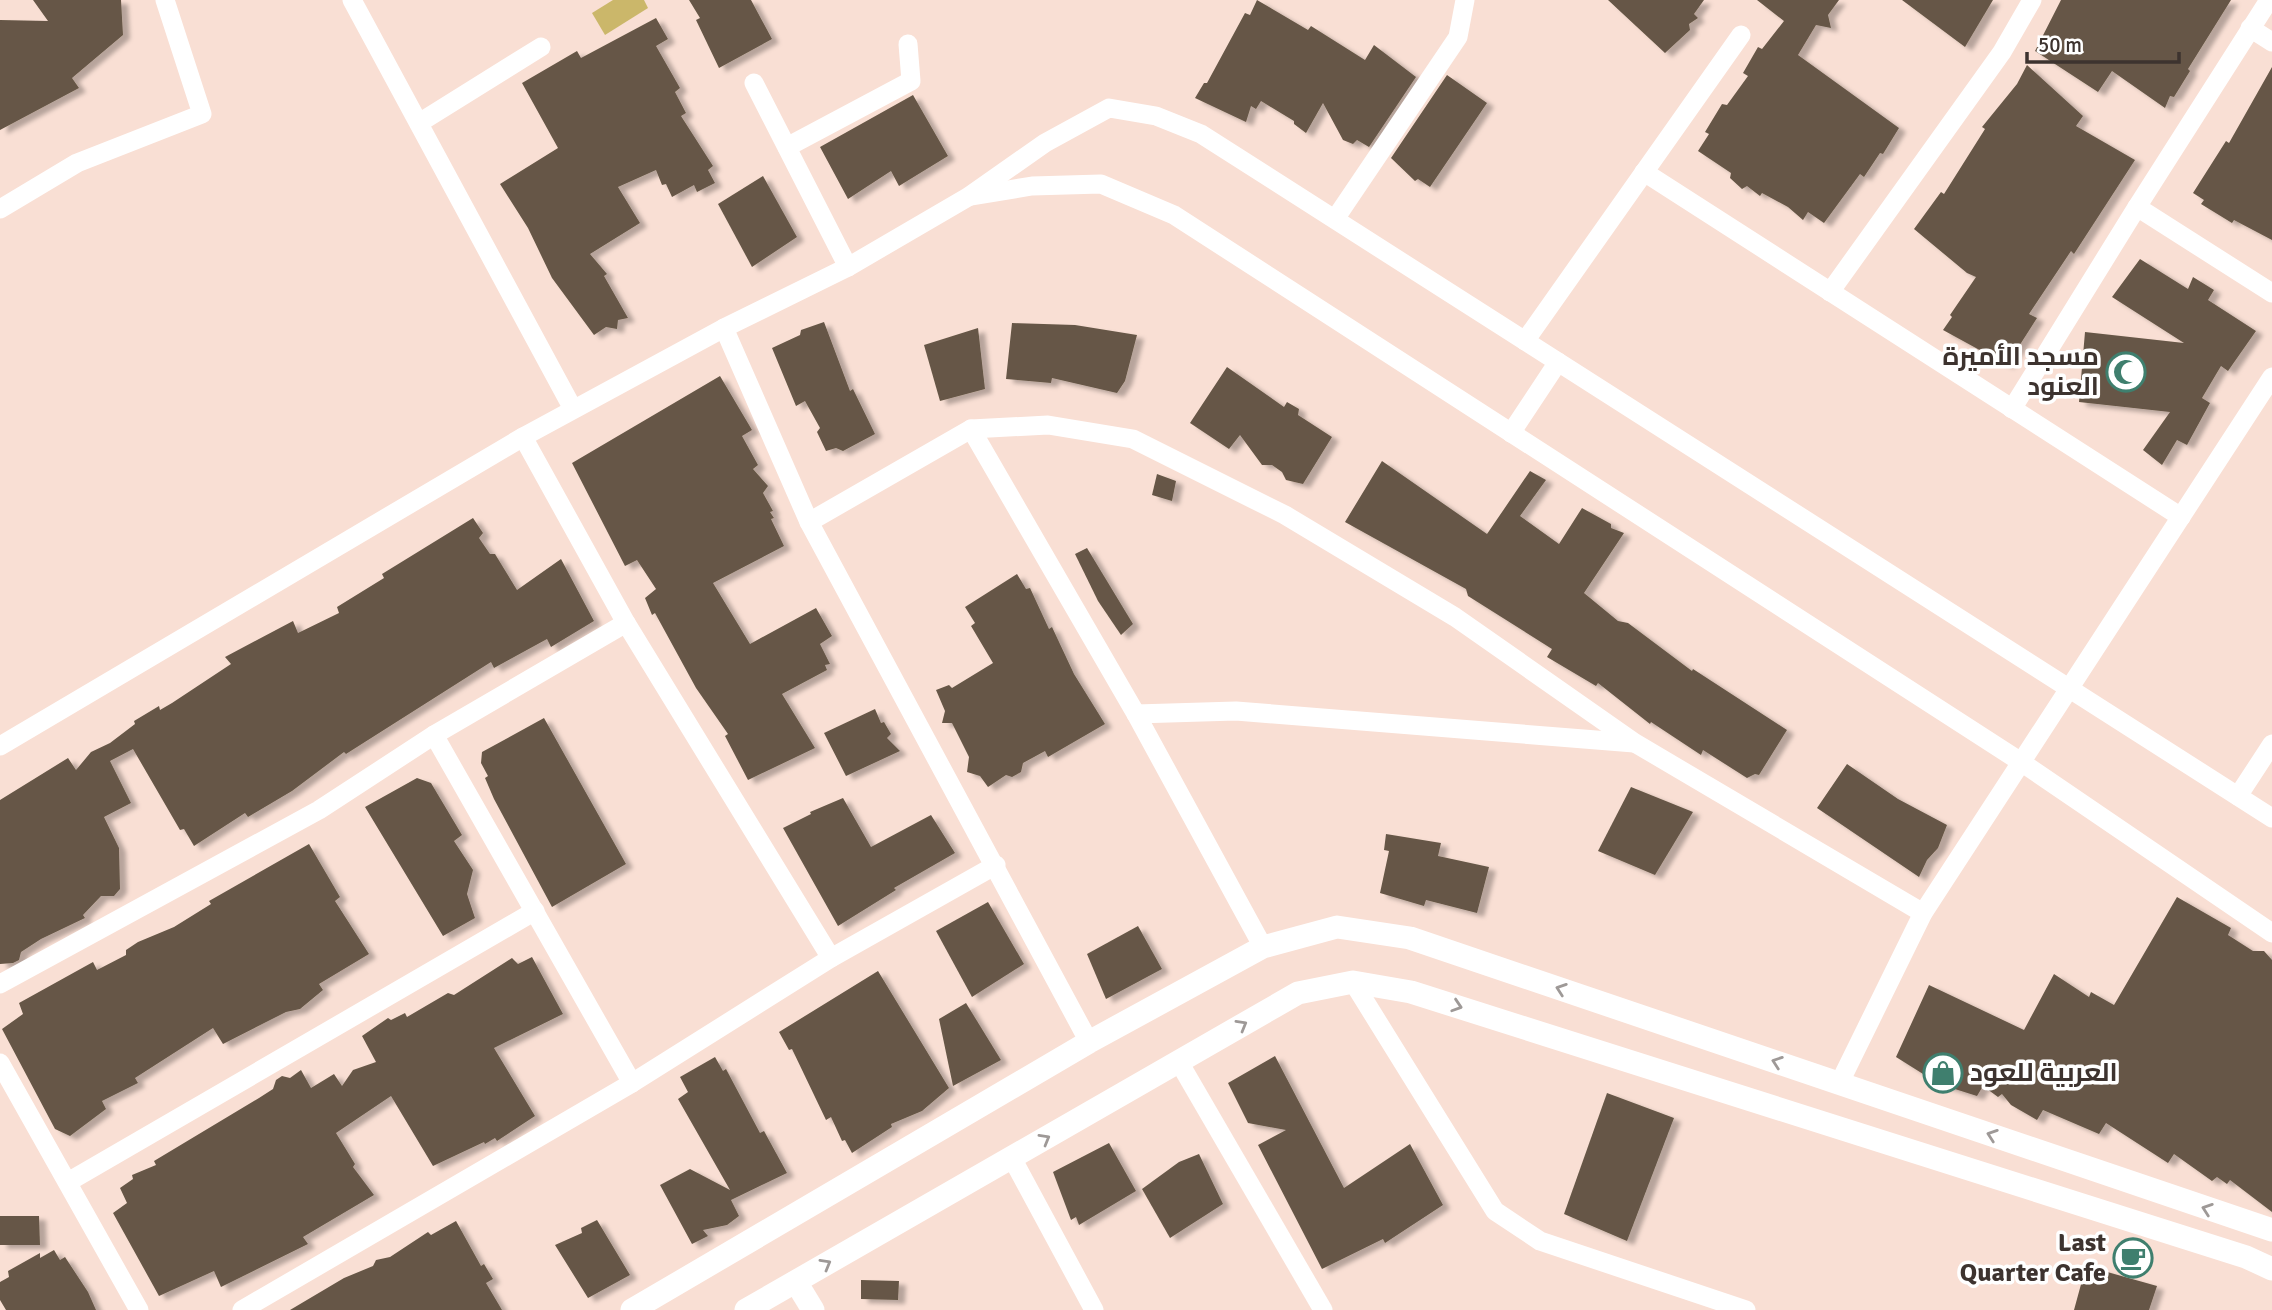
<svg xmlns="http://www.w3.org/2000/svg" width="2272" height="1310" font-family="Signika,Cairo,sans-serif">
<defs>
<filter id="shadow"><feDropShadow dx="7" dy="4" stdDeviation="2" flood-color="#0004"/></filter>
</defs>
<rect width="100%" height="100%" fill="#f9dfd4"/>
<path fill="#cbb76a" d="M613,0H644L648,8L605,35L592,13Z"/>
<g fill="#665746" filter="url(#shadow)">
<path d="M33,0H121L123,35L72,78L79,88L0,130V20L48,21Z"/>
<path d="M689,0H751L772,39L719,68L696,20L700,18Z"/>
<path d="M1257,0L1308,30L1311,26L1365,60L1374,45L1416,77L1369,147L1357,140L1353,144L1343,140L1323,103L1306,133L1294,124V121L1261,101L1256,109L1251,106L1246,122L1195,98L1204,83H1207L1245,13L1250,15Z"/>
<path d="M1608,0H1704L1694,14L1698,18L1689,24L1690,30L1665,53Z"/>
<path d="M1757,0H1839L1828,15L1831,28L1816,25L1798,55L1899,128L1883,154L1880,153L1864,177L1860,174L1824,223L1808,212L1803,220L1788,207L1762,193L1760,196L1747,186L1742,189L1730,178L1731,173L1698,151L1709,134L1705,132L1722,104L1727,105L1748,76L1743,73L1758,47L1762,49L1784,21Z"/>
<path d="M1902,0H1993L1965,47Z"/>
<path d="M2061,0H2231L2188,69L2190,71L2174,97L2170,96L2165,108L2112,71L2098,92L2035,51Z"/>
<path d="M656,18L668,39L656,46L680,88L675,92L686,113L681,116L713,166L708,170L715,183L697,192L694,185L672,197L666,184L662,185L656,170L618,187L640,223L590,254L607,274L604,276L628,318L618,320L617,329L606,327L594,335L552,278L528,228L500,184L558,148L522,83L577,51L581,58Z"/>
<path d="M2027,65L2083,116L2076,126L2135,160L2074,254L2071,251L2029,314L2037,318L2007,365L1943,330L1952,317L1950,315L1976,277L1967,273L1914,229L1941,192L1944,194L1985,129L1982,127L2017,84Z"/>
<path d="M2272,67V240L2234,220L2232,223L2201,204L2204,200L2193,193L2226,141L2229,143Z"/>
<path d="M1447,75L1487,103L1430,187L1418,179L1415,181L1391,158Z"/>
<path d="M913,95L948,156L899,186L891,171L848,199L820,147Z"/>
<path d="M763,176L797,237L752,267L718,204Z"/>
<path d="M2140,259L2188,289L2193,277L2214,290L2208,300L2256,331L2228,371L2221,366L2202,398L2210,403L2187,445L2177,440L2162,465L2143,450L2170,412L2079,402L2085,332L2184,343L2112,297Z"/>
<path d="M824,322L850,391L853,389L875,434L843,451L836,448L826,451L817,432L820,428L805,401L796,406L772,348L800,335L801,330Z"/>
<path d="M1012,323L1075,325L1137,335L1125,381L1117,393L1052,378L1051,383L1006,379Z"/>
<path d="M978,328L985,389L940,401L924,345Z"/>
<path d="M1227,367L1284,407L1287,402L1299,409L1298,415L1332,437L1303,484L1286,480L1282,472L1272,465H1262L1240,435L1229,449L1190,423Z"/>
<path d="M720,376L752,430L742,436L758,465L753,469L768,486L763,493L773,511L770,512L774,518L771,519L784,546L713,583L750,644L816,608L832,636L820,644L830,664L825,665L827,670L782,694L815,748L748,780L725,736L728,734L696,688L655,613L652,615L645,598L656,589L637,560L625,566L572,463Z"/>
<path d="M1382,461L1487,534L1530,471L1546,480L1520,516L1559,544L1582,508L1611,524V528L1624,533L1584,593L1618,621L1628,623L1692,671L1693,669L1787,730L1759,775L1755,774L1747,778L1703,750L1701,755L1651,722L1650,724L1598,683L1596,686L1547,657L1552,649L1468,596L1466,589L1345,522Z"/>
<path d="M1157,474L1176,481L1172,501L1152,495Z"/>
<path d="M473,518L483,533L479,538L490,554H495L517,590L561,559L594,621L551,647L547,639L494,668L491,662L346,754L344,752L292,791L248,817L245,813L194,846L184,829L180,830L133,749L110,761L131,803L104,817L119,848L120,889L114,896H101L83,915L85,918L41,939L21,952L19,960L13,963L0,964V800L68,758L76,770L91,752L110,743L135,724L134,721L159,706L160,710L172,703L231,664L225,657L293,621L298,633L339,613L337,607L384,578L382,574Z"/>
<path d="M1087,548L1133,624L1121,635L1098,601L1075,554Z"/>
<path d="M1017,574L1026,589L1030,588L1049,629L1052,627L1074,674L1105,724L1048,757L1045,751L1023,763L1021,772L1012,777L1006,775L988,787L980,776L967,772L969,757L952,723H942L945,711L936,690L949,685L952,688L993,663L971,626L975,623L965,607Z"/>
<path d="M875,709L881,723L884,722L891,734L887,738L900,751L846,776L824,733Z"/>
<path d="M544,718L626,864L552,907L494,799L485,778L488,776L481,763L482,752Z"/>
<path d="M1847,764L1898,799L1947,825L1938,848L1927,860L1919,877L1817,808Z"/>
<path d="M417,778L431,783L462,835L454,841L473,870L467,894L475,918L443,936L365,807Z"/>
<path d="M1631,787L1693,812L1655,875L1598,851Z"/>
<path d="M843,798L871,847L931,815L955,853L894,888L896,890L838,926L783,828L811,814L810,812Z"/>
<path d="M1386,834L1441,843L1438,856L1489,867L1477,913L1426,900L1424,906L1380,893L1389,851L1384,850Z"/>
<path d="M309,844L340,897L335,901L369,954L319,984L323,990L300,1009L286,1012L223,1044L213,1028L135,1078L138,1083L102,1101L106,1109L70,1136L55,1129L2,1029L23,1014L19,1003L93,962L97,970L126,955V950L138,942L174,927L211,904L209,901Z"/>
<path d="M2177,897L2231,928L2228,935L2253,951H2264L2272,960V1212L2230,1180L2227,1184L2217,1177L2212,1181L2174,1154L2168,1163L2106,1123L2099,1134L2043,1110L2037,1120L2011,1105L2002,1094L1998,1097L1983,1086L1977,1096L1939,1084L1896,1057L1929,985L2024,1030L2054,974L2089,997L2091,992L2114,1005Z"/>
<path d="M988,902L1024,964L972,997L936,931Z"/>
<path d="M1138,926L1162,969L1106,999L1087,954Z"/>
<path d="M532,957L563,1014L494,1048L535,1116L497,1141L495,1138L485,1144L484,1142L433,1166L391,1096L336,1133L355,1164L353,1167L374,1195L303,1237L308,1244L221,1287L214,1271L159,1296L113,1213L127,1203L120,1188L133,1179L132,1175L156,1165L154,1161L259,1098L273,1089L276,1080L282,1076L290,1078L301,1070L311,1088L334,1074L342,1086L353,1070L376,1062L362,1036L388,1018L391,1020L405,1013L407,1017L448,993L454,995L512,958L518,964Z"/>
<path d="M878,971L949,1088L922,1111L891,1124L892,1127L852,1153L845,1140L842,1141L831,1117L826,1120L792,1049L789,1050L779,1032Z"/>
<path d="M966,1003L1001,1060L953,1086L939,1019Z"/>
<path d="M1275,1056L1344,1188L1410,1144L1443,1205L1385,1243L1383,1239L1322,1269L1258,1145L1286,1130L1248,1123L1228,1083Z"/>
<path d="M715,1057L723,1071L726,1069L760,1133L764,1131L787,1173L731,1200L739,1216L727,1225L703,1230L708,1236L692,1244L660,1185L690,1169L730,1190L678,1099L688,1092L680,1077Z"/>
<path d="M1607,1093L1674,1118L1627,1241L1564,1214Z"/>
<path d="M1109,1143L1136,1191L1079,1225L1076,1217L1071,1220L1053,1172Z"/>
<path d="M1199,1154L1223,1204L1170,1238L1142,1189L1179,1162Z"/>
<path d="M0,1216H39L40,1245H0Z"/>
<path d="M597,1220L630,1275L588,1298L555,1245L582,1233L581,1228Z"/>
<path d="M456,1221L481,1266L484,1264L493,1279L486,1283L502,1310H290L344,1278L373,1266L376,1260L390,1257L428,1232L431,1235Z"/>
<path d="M54,1250L60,1260L65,1257L88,1292L96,1310H6L0,1300V1282L9,1277L8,1271L40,1253V1258Z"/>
<path d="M2086,1266L2157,1286L2149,1310H2074Z"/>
<path d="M861,1280L899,1281L898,1300L861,1299Z"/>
</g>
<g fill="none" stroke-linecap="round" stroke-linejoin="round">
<g stroke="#fff" stroke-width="19">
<path d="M352,0L573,409"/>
<path d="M2269,0L2137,207L2272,293"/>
<path d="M2250,28L2272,42"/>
<path d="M754,83L848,267"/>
<path d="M419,123L541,47"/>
<path d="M787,147L911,81L908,44"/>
<path d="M1644,172L2181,517"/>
<path d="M972,196L1032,186L1101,184L1174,215L2021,762L2272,933"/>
<path d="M0,209L77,163L202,114L165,0"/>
<path d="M1335,219L1458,37L1465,0"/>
<path d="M1830,292L2002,52L2032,0"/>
<path d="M724,328L809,522L1089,1042"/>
<path d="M1525,341L1741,35"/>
<path d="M2012,409L2137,207"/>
<path d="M971,429L1136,714L1263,947"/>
<path d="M1511,433L1558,362"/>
<path d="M523,437L626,623L831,958"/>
<path d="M809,522L971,429L1048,425L1133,439L1285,515L1455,617L1635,743L1923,913"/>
<path d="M1136,714L1236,711L1634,743"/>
<path d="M434,735L632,1083"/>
<path d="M0,746L523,437L724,328L848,267L968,197L1045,143L1109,108L1156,116L1201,134L2272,818"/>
<path d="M2238,796L2272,744"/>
<path d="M1353,982L1495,1211L1540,1241L1746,1310"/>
<path d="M0,984L319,810L434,735L626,623"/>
<path d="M1179,1062L1323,1310"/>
<path d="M0,1063L139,1310"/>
<path d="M1839,1084L1923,913L2272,377"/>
<path d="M1012,1158L1094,1310"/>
<path d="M68,1182L535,911"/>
<path d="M242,1310L632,1083L831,958L996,865"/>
</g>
<g stroke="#fff" stroke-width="23">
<path d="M796,1282L813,1310"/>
<path d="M632,1310L1089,1042L1263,947L1337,927L1410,938L2272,1230"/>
<path d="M746,1310L1298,993L1353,982L1411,992L2246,1257L2272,1269"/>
</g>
</g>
<defs><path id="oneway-chevron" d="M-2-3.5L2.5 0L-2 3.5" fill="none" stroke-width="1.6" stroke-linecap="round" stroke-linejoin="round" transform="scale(1.75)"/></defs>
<g stroke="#9e9997">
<use href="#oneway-chevron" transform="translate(1561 989) rotate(-161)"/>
<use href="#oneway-chevron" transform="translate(1457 1006) rotate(18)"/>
<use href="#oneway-chevron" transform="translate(1242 1025) rotate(-30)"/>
<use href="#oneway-chevron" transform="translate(1777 1062) rotate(-161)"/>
<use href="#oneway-chevron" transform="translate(1992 1135) rotate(-161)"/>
<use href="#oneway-chevron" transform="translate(1045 1139) rotate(-30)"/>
<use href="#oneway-chevron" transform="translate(2207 1209) rotate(-161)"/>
<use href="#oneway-chevron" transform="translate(826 1264) rotate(-30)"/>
</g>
<defs>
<g id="mosque-ring" transform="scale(2.0125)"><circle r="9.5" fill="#fff" stroke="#3f7f6e" stroke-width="1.5"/><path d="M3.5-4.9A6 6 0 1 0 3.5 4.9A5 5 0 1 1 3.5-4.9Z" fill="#3f7f6e"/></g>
<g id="shop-ring" transform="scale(2.0125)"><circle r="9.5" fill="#fff" stroke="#3f7f6e" stroke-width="1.5"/><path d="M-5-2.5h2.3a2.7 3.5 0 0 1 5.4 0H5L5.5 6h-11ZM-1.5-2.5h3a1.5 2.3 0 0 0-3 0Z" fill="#3f7f6e"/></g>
<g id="cafe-ring" transform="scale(2.0125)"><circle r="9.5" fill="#fff" stroke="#3f7f6e" stroke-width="1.5"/><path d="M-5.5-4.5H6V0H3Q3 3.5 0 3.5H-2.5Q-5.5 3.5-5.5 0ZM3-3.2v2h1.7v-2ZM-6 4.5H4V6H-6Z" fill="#3f7f6e"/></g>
</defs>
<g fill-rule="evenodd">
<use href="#mosque-ring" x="2126" y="372"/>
<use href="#shop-ring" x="1943" y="1073"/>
<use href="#cafe-ring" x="2133" y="1258"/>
</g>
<g text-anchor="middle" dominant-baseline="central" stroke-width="7" stroke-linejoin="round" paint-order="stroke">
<g font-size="26" font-weight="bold" fill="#3d332f" stroke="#fff" text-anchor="end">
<text x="2099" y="357">مسجد الأميرة<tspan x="2099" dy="30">العنود</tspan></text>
<text x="1970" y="1073" text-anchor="start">العربية للعود</text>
<text x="2106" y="1243">Last<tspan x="2106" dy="30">Quarter Cafe</tspan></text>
</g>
</g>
<path d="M2027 52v10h152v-10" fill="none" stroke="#3d332f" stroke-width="3.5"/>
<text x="2038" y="52" font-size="21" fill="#3d332f" stroke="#ffffff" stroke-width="5" paint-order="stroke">50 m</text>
</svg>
